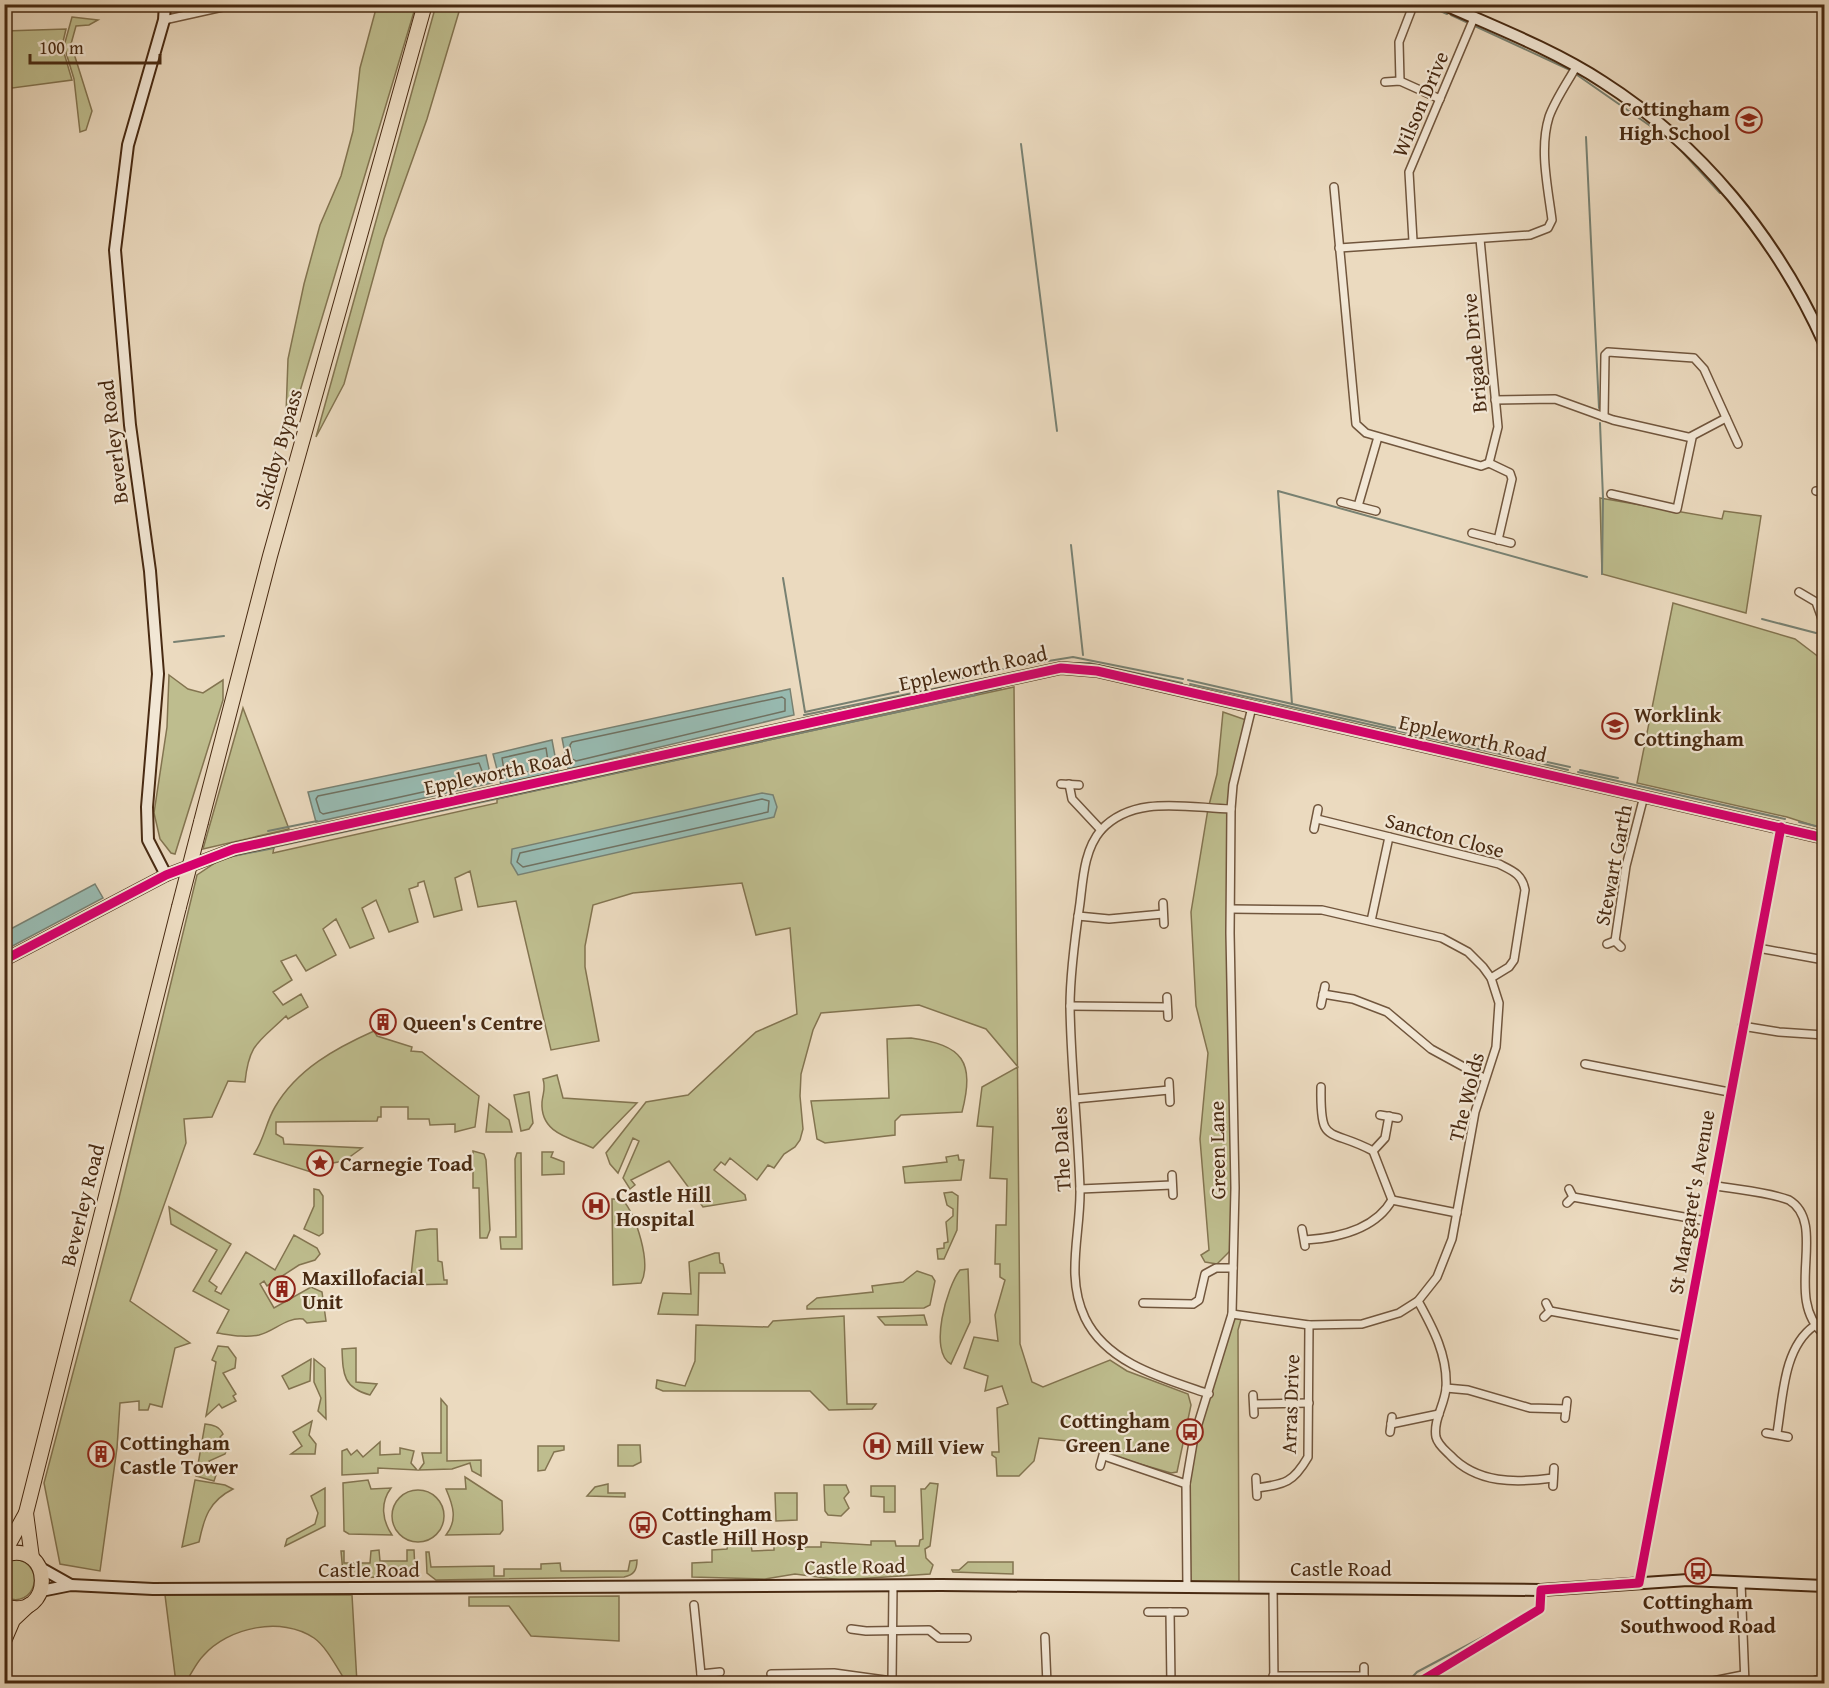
<svg xmlns="http://www.w3.org/2000/svg" width="1829" height="1688" font-family="'Gentium Book Plus',serif">
<rect width="100%" height="100%" fill="#ebdabf"/>
<filter id="stains"><feTurbulence type="fractalNoise" baseFrequency=".00333" numOctaves="4"/><feColorMatrix values="0 0 0 0 .2 0 0 0 0 .09 0 0 0 0 .02 0 0 0 .5 -.17"/></filter>
<radialGradient id="worn" r=".72"><stop offset=".6" stop-color="#630" stop-opacity="0"/><stop offset="1" stop-color="#630" stop-opacity=".3"/></radialGradient>
<g fill="#bebd8e" stroke="#837450" stroke-width="1.5">
<path d="M377,5H416L285,441L288,359L304,284L320,225L341,176L353,131L360,68Z"/>
<path d="M436,5H461L427,119L384,239L344,384L316,437Z"/>
<path d="M72,17L98,20L89,25L76,26L71,44L92,111L86,130L80,132L74,79L64,46Z"/>
<path d="M66,29L62,46L72,80L5,89V31Z"/>
<path d="M1600,498L1722,519L1724,511L1761,516L1746,613L1602,574Z"/>
<path d="M1673,603L1795,639L1824,661V829L1787,817L1637,783Z"/>
<path d="M169,675L188,689L203,693L223,680V700L175,854L171,853L160,839L154,813L167,727Z"/>
<path d="M1014,687L1020,1344L1032,1382L1043,1387L1110,1360L1127,1371L1188,1394L1191,1405L1177,1472L1171,1473L1112,1456L1107,1445L1039,1438L1034,1461L1019,1476H997L996,1458L992,1455V1452H999L997,1408L1008,1404L1002,1386L985,1391L988,1376L964,1368L974,1337L998,1341L995,1315L1005,1280L1000,1277V1264H995L996,1225H1006L1007,1179L990,1178L993,1127L977,1126L982,1087L1018,1067L986,1029L919,1005L821,1013L813,1030L801,1074L800,1096L803,1129L800,1140L795,1147L784,1154L774,1168L768,1165L757,1180L730,1158L725,1165L721,1162L714,1170L745,1195L746,1200L703,1207L669,1161L631,1180L635,1185L630,1189L623,1178L639,1141L633,1138L618,1173L610,1164L606,1153L646,1102L688,1095L756,1032L797,1014L790,928L756,935L742,883L633,893L593,905L585,946V967L599,1041L551,1050L516,901L478,907L470,871L455,878L462,910L434,917L424,881L418,883V886L409,889L418,922L389,932L376,900L362,908L374,938L350,948L336,919L323,929L336,955L306,971L296,955L281,961L292,980L273,992L283,1005L301,994L308,1007L288,1019L286,1016C259,1042 249,1043 245,1082L228,1081L212,1117L184,1119L186,1143L130,1301L190,1343L175,1348L162,1407L150,1404L148,1410H139V1401L120,1403L117,1448L100,1571L60,1564L44,1483L118,1202L197,875L221,859L274,847L273,853L497,803V799Z"/>
<path d="M243,708L289,829L203,849Z"/>
<path d="M1223,712L1249,721L1231,809L1234,1247L1217,1264L1205,1262L1201,1255L1209,1250L1200,1139L1208,1053L1196,1006L1191,912L1208,809L1217,774Z"/>
<path d="M374,1031L377,1036L412,1047L411,1051L422,1052L479,1096L475,1127L455,1132V1124L430,1125L429,1119H408V1107H381V1117H378L377,1121L276,1122V1134L283,1138L284,1144L362,1148L344,1161L327,1164L314,1173L254,1154C264,1140 266,1122 275,1107C297,1069 336,1048 374,1031Z"/>
<path d="M911,1038C963,1045 975,1061 962,1112L901,1115L895,1121V1135L825,1143L817,1139L811,1101L889,1098L887,1039Z"/>
<path d="M557,1075L563,1098L637,1103L593,1148C571,1138 540,1134 542,1102C543,1092 546,1089 543,1079Z"/>
<path d="M529,1092L533,1123L529,1129L521,1131L514,1095Z"/>
<path d="M489,1104L509,1120L512,1132H486Z"/>
<path d="M473,1151L484,1154L486,1160L490,1230L487,1238H480L479,1188H473Z"/>
<path d="M542,1152H553L551,1157L564,1162V1174L542,1175Z"/>
<path d="M517,1153H521L522,1249H501L500,1237H516L515,1159Z"/>
<path d="M958,1155L959,1160H964L961,1180L905,1183L903,1167L947,1162L946,1157Z"/>
<path d="M314,1189L319,1190L323,1196V1233L319,1236L304,1229L314,1206Z"/>
<path d="M944,1193L952,1192L958,1196L957,1230L944,1259H938L937,1249L944,1248V1243L948,1242L946,1222L953,1216V1209L947,1205Z"/>
<path d="M612,1199H622C636,1215 652,1263 641,1283L613,1285Z"/>
<path d="M169,1207L231,1244L209,1281L217,1287L215,1291L221,1294L246,1252L275,1270L294,1235L317,1248L320,1254L315,1260L299,1265L267,1286L264,1281L260,1284L274,1308L311,1287L322,1292L326,1321L307,1323L303,1319C286,1317 275,1331 259,1335C245,1338 231,1335 217,1333L229,1310L193,1291L217,1250L171,1224Z"/>
<path d="M430,1229H437L438,1261L442,1262L444,1280H447V1284L410,1285L416,1231Z"/>
<path d="M715,1253H719L720,1263L723,1264L725,1273H699L698,1315L658,1314L663,1293L691,1294L689,1262Z"/>
<path d="M968,1269L970,1322L951,1364C928,1352 947,1286 960,1270Z"/>
<path d="M917,1271L932,1276L935,1281L930,1305L924,1308L807,1309V1306L817,1298L873,1292L872,1286L903,1282Z"/>
<path d="M1232,1314L1242,1316L1238,1330L1239,1587L1187,1588L1186,1484L1194,1437Z"/>
<path d="M924,1315L927,1325H885L878,1317Z"/>
<path d="M844,1316L847,1404H876L872,1409L829,1410L810,1391H663L656,1388L657,1380L685,1386L695,1361L696,1325L768,1327L773,1321Z"/>
<path d="M218,1346L228,1347L236,1358L235,1368L223,1373L236,1394L233,1396L236,1401L222,1408L219,1404L206,1416L216,1362L212,1360Z"/>
<path d="M356,1348V1382L377,1384L370,1395C343,1388 343,1374 342,1349Z"/>
<path d="M311,1359L310,1381L289,1389L282,1376Z"/>
<path d="M314,1359L325,1368L326,1419L318,1411L321,1398L314,1382Z"/>
<path d="M441,1399L447,1406V1461L481,1460V1476L472,1471L470,1463L452,1469L419,1470L424,1463L422,1453H441Z"/>
<path d="M312,1421L309,1435L316,1444L315,1454H291L302,1446L293,1432Z"/>
<path d="M205,1424C213,1425 219,1426 223,1434L220,1437L227,1449L225,1454L209,1461L216,1475L214,1481L196,1476Z"/>
<path d="M380,1442V1455L400,1454V1448L414,1451L411,1463L417,1470L378,1468V1473L342,1475V1451L347,1449L351,1455L357,1450L363,1457Z"/>
<path d="M618,1445H640L641,1462L633,1466H618Z"/>
<path d="M538,1446H564V1450L554,1452L545,1470L538,1471Z"/>
<path d="M465,1477L502,1501L503,1530L500,1534L446,1535C458,1520 453,1505 446,1489H466Z"/>
<path d="M195,1480L225,1485L233,1489C209,1501 204,1518 199,1542L182,1547Z"/>
<path d="M368,1480L371,1489L391,1488C380,1503 382,1520 392,1535L349,1534L344,1531L343,1483Z"/>
<path d="M930,1483L938,1484L930,1546L925,1549L926,1558L933,1565L930,1574L841,1580L795,1574L765,1579L692,1577V1563L712,1562V1550L727,1549L728,1545H751L752,1551L774,1550V1542L799,1541L800,1547H821V1542L871,1545V1541H895L896,1546H919L920,1540L923,1539L921,1489H925Z"/>
<path d="M608,1484V1493H625V1497L587,1496L595,1487Z"/>
<path d="M824,1485H846L849,1492L844,1498L849,1508L841,1516L828,1515L825,1511Z"/>
<path d="M871,1486H895V1512H884V1497L871,1496Z"/>
<path d="M325,1488V1526L285,1546L287,1539L315,1524L318,1513L311,1496Z"/>
<circle cx="418" cy="1516" r="26"/>
<path d="M775,1493H797V1520L776,1521Z"/>
<path d="M379,1550L380,1561H407V1550H414L415,1570L412,1576L350,1578L343,1573L341,1551H344V1563H370L371,1551Z"/>
<path d="M426,1552H429L431,1567L494,1566V1576H504V1569H541V1564L560,1563L561,1571H628L630,1561L637,1560C637,1570 634,1575 624,1577L436,1580L427,1573Z"/>
<path d="M15,1559C48,1564 35,1611 5,1597L4,1563Z"/>
<path d="M968,1562H1013V1574L953,1572L952,1570H959Z"/>
<path d="M165,1595H352L357,1683H347C338,1670 327,1647 314,1638C282,1616 228,1627 203,1656C196,1663 191,1675 185,1683H176Z"/>
<path d="M619,1596V1641L531,1636L509,1606H469V1597Z"/>
</g>
<g fill="#98bbb2" stroke="#788172" stroke-width="1.5">
<path d="M790,689L794,715L568,769L562,738Z"/>
<path d="M552,740L558,772L501,785L493,754Z"/>
<path d="M486,755L492,783L316,822L308,792Z"/>
<path d="M762,793L773,795L777,807L774,817L518,875L511,863L512,849Z"/>
<path d="M95,884L103,898L5,950V932Z"/>
</g>
<g fill="none" stroke-linecap="round" stroke-linejoin="round">
<g stroke="#707262" stroke-width="1.5">
<path d="M782,697L785,699V711L576,761L572,759L570,745L572,742Z"/>
<path d="M546,748L549,768L505,776L502,758Z"/>
<path d="M479,763L484,776L482,779L323,814L320,812L316,799L318,796Z"/>
<path d="M762,799L769,801L768,812L523,867L517,862L520,853Z"/>
</g>
<g stroke="#788172" stroke-width="2">
<path d="M1425,4L1447,14"/>
<path d="M1451,15L1570,70L1669,139"/>
<path d="M1586,137L1599,408"/>
<path d="M1021,144L1057,431"/>
<path d="M1675,144L1720,193"/>
<path d="M1600,423L1603,498L1602,574"/>
<path d="M1071,545L1083,655"/>
<path d="M783,578L805,712L1003,669"/>
<path d="M1762,619L1816,633"/>
<path d="M174,642L224,636"/>
<path d="M1066,663H1089L1182,683"/>
<path d="M1012,667L1073,657L1183,679"/>
<path d="M1188,680L1401,729"/>
<path d="M1190,684L1509,756"/>
<path d="M975,694L1001,688"/>
<path d="M1292,704L1278,491L1587,577"/>
<path d="M804,715L1057,664"/>
<path d="M1405,730L1509,753"/>
<path d="M1514,755L1533,759"/>
<path d="M1516,757L1531,761"/>
<path d="M1538,760L1570,767"/>
<path d="M1536,762L1568,770"/>
<path d="M1580,770L1618,778"/>
<path d="M1578,772L1785,819"/>
<path d="M1799,822L1824,828"/>
<path d="M268,831L317,821"/>
<path d="M274,847L976,695"/>
<path d="M223,858L274,848"/>
<path d="M1406,1684L1417,1672L1509,1623"/>
</g>
<g stroke="#71563d" stroke-width="10">
<g id="street">
<path d="M164,20L236,4"/>
<path d="M1400,81L1399,42L1411,11"/>
<path d="M1385,82L1400,81L1440,99"/>
<path d="M1334,187L1356,424L1366,433L1481,466L1489,463"/>
<path d="M1480,239L1498,427L1489,463"/>
<path d="M1413,241L1409,172L1474,18"/>
<path d="M1339,248L1530,235L1548,228L1552,220C1548,188 1539,149 1549,117C1555,100 1567,83 1576,67"/>
<path d="M1495,400L1555,399L1613,420L1692,438L1677,509L1611,494"/>
<path d="M1604,417L1605,355L1608,352L1694,358L1704,369L1738,444"/>
<path d="M1690,437L1726,418"/>
<path d="M1489,463L1510,473L1512,479L1498,540"/>
<path d="M1816,491L1824,492"/>
<path d="M1341,502L1376,511"/>
<path d="M1358,506L1378,437"/>
<path d="M1472,533L1511,543"/>
<path d="M1799,592L1816,602L1824,624"/>
<path d="M1061,784L1079,785"/>
<path d="M1069,784L1072,799L1101,830"/>
<path d="M1317,819L1499,864C1513,871 1522,874 1525,890L1514,960L1509,967L1491,978"/>
<path d="M1314,829L1318,809"/>
<path d="M1163,903L1164,924"/>
<path d="M1231,909L1322,910L1442,938L1468,952L1483,967L1491,978L1499,1003L1496,1047L1475,1112L1452,1239L1437,1277L1418,1301L1399,1313L1362,1324L1309,1325L1232,1314"/>
<path d="M1078,916L1109,919L1163,914"/>
<path d="M1371,921L1389,837"/>
<path d="M1615,941L1626,866L1644,796"/>
<path d="M1607,944L1615,941L1621,947"/>
<path d="M1758,948L1824,960"/>
<path d="M1323,994L1353,999L1387,1012L1431,1049L1484,1078"/>
<path d="M1167,997L1168,1017"/>
<path d="M1321,1005L1325,986"/>
<path d="M1070,1006L1167,1007"/>
<path d="M1742,1026L1779,1032L1824,1035"/>
<path d="M1585,1064L1729,1092"/>
<path d="M1169,1082L1170,1102"/>
<path d="M1321,1087C1320,1147 1328,1127 1373,1151L1392,1200"/>
<path d="M1075,1099L1169,1090"/>
<path d="M1380,1115L1398,1118"/>
<path d="M1373,1151L1385,1138L1389,1116"/>
<path d="M1172,1175L1173,1195"/>
<path d="M1712,1185C1736,1190 1765,1191 1789,1200C1829,1224 1782,1299 1824,1334"/>
<path d="M1080,1189L1172,1185"/>
<path d="M1573,1197L1706,1221"/>
<path d="M1567,1203L1573,1197L1569,1189"/>
<path d="M1302,1229L1305,1246"/>
<path d="M1305,1240C1336,1238 1375,1230 1392,1200L1457,1213"/>
<path d="M1418,1301C1433,1328 1448,1356 1446,1388C1445,1404 1433,1420 1436,1437C1438,1445 1445,1450 1450,1455C1477,1484 1516,1483 1553,1478"/>
<path d="M1143,1303L1193,1304L1199,1300L1205,1274L1216,1268H1233"/>
<path d="M1550,1311L1685,1336"/>
<path d="M1544,1317L1550,1311L1546,1303"/>
<path d="M1446,1388L1468,1390L1530,1408L1566,1409"/>
<path d="M1209,1394C1165,1379 1107,1364 1085,1318C1065,1276 1081,1233 1080,1189C1078,1128 1071,1068 1070,1007C1070,973 1075,937 1080,903C1083,879 1084,850 1101,830C1134,794 1189,808 1231,809"/>
<path d="M1253,1395L1254,1414"/>
<path d="M1254,1404L1309,1403"/>
<path d="M1565,1418L1567,1401"/>
<path d="M1391,1424L1439,1414"/>
<path d="M1390,1432L1392,1417"/>
<path d="M1766,1433L1788,1437"/>
<path d="M1777,1433C1783,1398 1783,1348 1814,1326"/>
<path d="M1104,1456L1186,1484"/>
<path d="M1100,1466L1105,1448"/>
<path d="M1256,1478L1257,1496"/>
<path d="M1553,1486L1554,1468"/>
<path d="M1257,1488C1285,1484 1293,1483 1308,1457L1309,1325"/>
<path d="M1639,1583L1781,827"/>
<path d="M1741,1583L1745,1684"/>
<path d="M1273,1587L1274,1684"/>
<path d="M1187,1588L1186,1484L1194,1437L1232,1314L1235,1188L1230,933L1231,809L1233,785L1252,707"/>
<path d="M694,1605L702,1684"/>
<path d="M1148,1612H1184"/>
<path d="M1170,1612L1171,1684"/>
<path d="M851,1629L866,1631L929,1630L939,1638H967"/>
<path d="M1045,1637L1047,1684"/>
<path d="M1364,1667V1684"/>
<path d="M701,1674L720,1672"/>
<path d="M771,1674L834,1673L892,1681L893,1585"/>
<path d="M1273,1676H1364"/>
<path d="M892,1681L989,1684"/>
<path d="M1416,1684L1540,1609L1541,1590"/>
<path d="M1698,1684L1743,1675"/>
<path d="M1815,1684L1816,1680"/>
</g>
</g>
<g stroke="#482a12" stroke-width="14">
<g id="secondary">
<path d="M165,4L164,20L128,145L115,250L130,425L150,571L158,674L147,807L148,840L166,875"/>
<path d="M1443,4C1495,27 1556,51 1603,82C1700,144 1777,238 1824,343"/>
<path d="M4,960L166,875L234,849L1061,668L1097,671L1824,838"/>
<path d="M39,1567L71,1585"/>
<path d="M41,1591L71,1585L153,1589L941,1585L1541,1590L1688,1580L1824,1586"/>
</g>
</g>
<g stroke="#482a12" stroke-width="16">
<g id="highway">
<path d="M201,822L270,556L425,4"/>
<path d="M26,1513L32,1558"/>
<path d="M4,1553L26,1513L179,907"/>
<path d="M4,1555C54,1538 55,1623 4,1606"/>
<path d="M4,1641L13,1620L29,1605"/>
</g>
</g>
<use href="#street" stroke="#f2e7d5" stroke-width="7"/>
<use href="#secondary" stroke="#f2e7d5" stroke-width="10"/>
<use href="#highway" stroke="#ebdabf" stroke-width="14"/>
<g stroke="#482a12" stroke-width="16" stroke-linecap="butt">
<path id="highway-bridge" d="M179,907L201,822"/>
</g>
<use href="#highway-bridge" stroke="#ebdabf" stroke-width="14"/>
<g stroke="#f2e7d5" stroke-width="13">
<g id="cycleway">
<path d="M4,960L166,875L234,849L1061,668L1097,671L1824,838"/>
<path d="M1416,1684L1540,1609L1541,1590L1639,1583L1781,827"/>
</g>
</g>
<use href="#cycleway" stroke="#d6006c" stroke-width="9"/>
</g>
<defs>
<g id="school-ring" transform="scale(1.35)"><circle r="9.5" fill="#f2e7d5" stroke="#8f2418" stroke-width="1.5"/><path d="M0-5L7-2L0 1L-7-2ZM-4 1L0 2.5L4 1V4Q0 6-4 4Z" fill="#8f2418"/></g>
<g id="university-ring" transform="scale(1.35)"><circle r="9.5" fill="#f2e7d5" stroke="#8f2418" stroke-width="1.5"/><path d="M0-5L7-2L0 1L-7-2ZM-4 1L0 2.5L4 1V4Q0 6-4 4Z" fill="#8f2418"/></g>
<g id="building-ring" transform="scale(1.35)"><circle r="9.5" fill="#f2e7d5" stroke="#8f2418" stroke-width="1.5"/><path d="M-4-6H4V6H1V3H-1V6H-4ZM-2.5-4.3h1.7v1.8h-1.7ZM.8-4.3h1.7v1.8H.8ZM-2.5-1h1.7V.8h-1.7ZM.8-1h1.7V.8H.8Z" fill="#8f2418"/></g>
<g id="sight-ring" transform="scale(1.35)"><circle r="9.5" fill="#f2e7d5" stroke="#8f2418" stroke-width="1.5"/><path d="M0-6L1.8-2.2L6-1.7L2.9 1.2L3.7 5.4L0 3.3L-3.7 5.4L-2.9 1.2L-6-1.7L-1.8-2.2Z" fill="#8f2418"/></g>
<g id="hospital-ring" transform="scale(1.35)"><circle r="9.5" fill="#f2e7d5" stroke="#8f2418" stroke-width="1.5"/><path d="M-5-5h3v3.5h4V-5h3V5h-3V1.5h-4V5h-3Z" fill="#8f2418"/></g>
<g id="bus-ring" transform="scale(1.35)"><circle r="9.5" fill="#f2e7d5" stroke="#8f2418" stroke-width="1.5"/><path d="M-5-6H5V4H4V6H2V4H-2V6H-4V4H-5ZM-3.5-4V0h7V-4ZM-3.5 1.2v1.5H-2V1.2ZM2 1.2v1.5H3.5V1.2Z" fill="#8f2418"/></g>
</defs>
<g fill-rule="evenodd">
<use href="#school-ring" x="1749" y="120"/>
<use href="#university-ring" x="1615" y="726"/>
<use href="#building-ring" x="383" y="1022"/>
<use href="#sight-ring" x="320" y="1163"/>
<use href="#hospital-ring" x="596" y="1206"/>
<use href="#building-ring" x="282" y="1289"/>
<use href="#bus-ring" x="1190" y="1432"/>
<use href="#hospital-ring" x="877" y="1446"/>
<use href="#building-ring" x="101" y="1454"/>
<use href="#bus-ring" x="643" y="1525"/>
<use href="#bus-ring" x="1698" y="1571"/>
</g>
<g text-anchor="middle" dominant-baseline="central" stroke-width="4.5" stroke-linejoin="round" paint-order="stroke">
<g font-size="21" fill="#482a12" stroke="#f2e7d5">
<text transform="translate(1420 104) rotate(-67)">Wilson Drive</text>
<text transform="translate(1474 353) rotate(-95)">Brigade Drive</text>
<text transform="translate(113 442) rotate(-97)">Beverley Road</text>
<text transform="translate(278 449) rotate(-74)">Skidby Bypass</text>
<text transform="translate(973 668) rotate(-12)">Eppleworth Road</text>
<text transform="translate(1473 738) rotate(13)">Eppleworth Road</text>
<text transform="translate(498 772) rotate(-12)">Eppleworth Road</text>
<text transform="translate(1445 835) rotate(15)">Sancton Close</text>
<text transform="translate(1613 865) rotate(-79)">Stewart Garth</text>
<text transform="translate(1466 1097) rotate(-76)">The Wolds</text>
<text transform="translate(1061 1149) rotate(-93)">The Dales</text>
<text transform="translate(1217 1150) rotate(-91)">Green Lane</text>
<text transform="translate(1691 1202) rotate(-80)">St Margaret's Avenue</text>
<text transform="translate(82 1205) rotate(-76)">Beverley Road</text>
<text transform="translate(1290 1404) rotate(-88)">Arras Drive</text>
<text transform="translate(855 1566) rotate(-1)">Castle Road</text>
<text x="1341" y="1568">Castle Road</text>
<text x="369" y="1569">Castle Road</text>
</g>
<g font-size="21" font-weight="bold" fill="#482a12" stroke="#f2e7d5" text-anchor="start">
<text x="1730" y="108" text-anchor="end">Cottingham<tspan x="1730" dy="24">High School</tspan></text>
<text x="1634" y="714">Worklink<tspan x="1634" dy="24">Cottingham</tspan></text>
<text x="403" y="1022">Queen's Centre</text>
<text x="340" y="1163">Carnegie Toad</text>
<text x="616" y="1194">Castle Hill<tspan x="616" dy="24">Hospital</tspan></text>
<text x="302" y="1277">Maxillofacial<tspan x="302" dy="24">Unit</tspan></text>
<text x="1170" y="1420" text-anchor="end">Cottingham<tspan x="1170" dy="24">Green Lane</tspan></text>
<text x="120" y="1442">Cottingham<tspan x="120" dy="24">Castle Tower</tspan></text>
<text x="896" y="1446">Mill View</text>
<text x="662" y="1513">Cottingham<tspan x="662" dy="24">Castle Hill Hosp</tspan></text>
<text x="1698" y="1601" text-anchor="middle">Cottingham<tspan x="1698" dy="24">Southwood Road</tspan></text>
</g>
</g>
<rect width="1829" height="1688" fill="none" stroke="#ebdabf" stroke-width="24"/>
<rect x="6" y="6" width="1817" height="1676" fill="none" stroke="#482a12" stroke-width="3"/>
<rect x="12" y="12" width="1805" height="1664" fill="none" stroke="#482a12" stroke-width="1.5"/>
<path d="M30 54v9h130v-9" fill="none" stroke="#482a12" stroke-width="3"/>
<text x="39" y="54" font-size="18" fill="#482a12" stroke="#f2e7d5" stroke-width="4.5" paint-order="stroke">100 m</text>
<rect width="100%" height="100%" filter="url(#stains)"/>
<rect width="100%" height="100%" fill="url(#worn)"/>
</svg>
